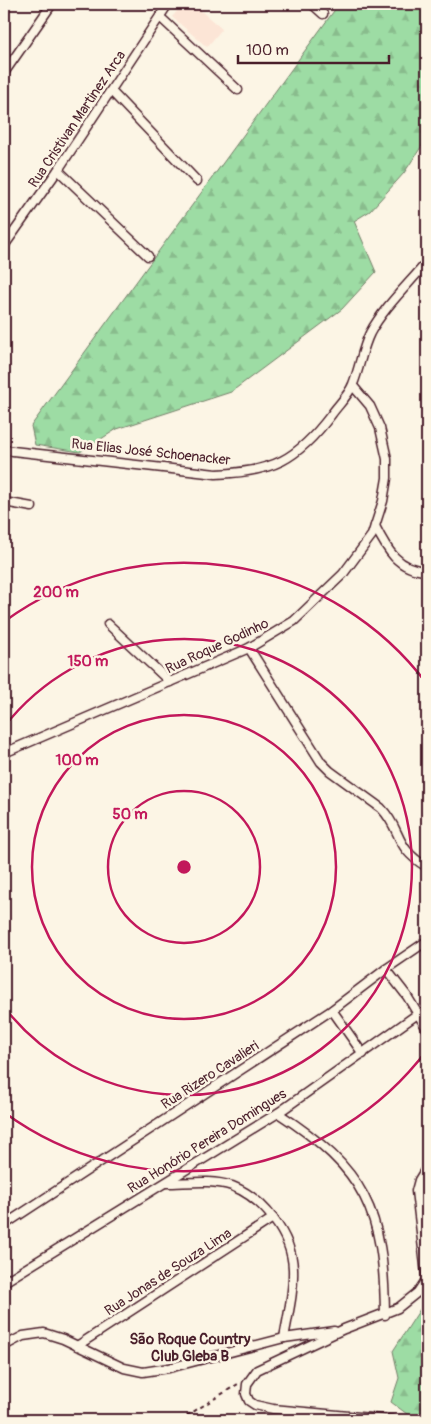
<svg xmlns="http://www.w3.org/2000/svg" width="431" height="1424" font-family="Pangolin,sans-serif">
<defs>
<pattern id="forest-firs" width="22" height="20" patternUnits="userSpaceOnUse" patternTransform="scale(1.25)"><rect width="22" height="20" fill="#9ddca4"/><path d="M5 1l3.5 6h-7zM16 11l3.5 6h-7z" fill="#89bc8d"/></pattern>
</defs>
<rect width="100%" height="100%" fill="#fcf5e5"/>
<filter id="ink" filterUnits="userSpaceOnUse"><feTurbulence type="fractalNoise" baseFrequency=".02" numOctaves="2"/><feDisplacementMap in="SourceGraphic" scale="10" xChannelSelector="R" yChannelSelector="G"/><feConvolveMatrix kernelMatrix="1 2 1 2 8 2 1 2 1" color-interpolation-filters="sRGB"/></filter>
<g filter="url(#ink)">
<path fill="#fce5d6" d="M183,4H193L222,29L207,47L172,17Z"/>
<g fill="url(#forest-firs)" stroke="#747e68">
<path d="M339,4H427V138L404,173L370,211L354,221L376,272L342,309L231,392L117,429L80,452L35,445L31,426Z"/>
<path d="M424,1303L427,1307V1420H415L391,1402L399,1378L393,1351Z"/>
</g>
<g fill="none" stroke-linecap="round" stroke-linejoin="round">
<g stroke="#4a1f2b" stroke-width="11">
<g id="street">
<path d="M312,4L323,14"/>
<path d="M160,17L238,90"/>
<path d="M4,73L52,4"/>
<path d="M111,91L197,181"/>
<path d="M58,170L148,256"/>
<path d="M4,246L58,170L168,4"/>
<path d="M4,450L216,474C273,472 297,460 331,415C338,405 349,395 353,384C360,367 362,349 370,333C384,307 408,285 427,262"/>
<path d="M4,502L32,507"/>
<path d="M375,526C387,550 398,570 427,571"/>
<path d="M108,624L170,682"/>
<path d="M249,648L321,762L330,771L381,808C403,831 393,847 427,867"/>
<path d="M4,753L249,648L294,621L343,574L372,535L383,501L387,478V459L380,428L370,406L353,386"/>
<path d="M386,969L407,996L427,1029"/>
<path d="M332,1010L363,1054"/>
<path d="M278,1113C366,1170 384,1211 385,1315"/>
<path d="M427,1167L419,1180L416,1191L427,1282"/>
<path d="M166,1183C187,1183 211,1179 232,1186C263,1198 292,1235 293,1269C294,1292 288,1315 284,1338"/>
<path d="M4,1225L332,1010L386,969L427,941"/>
<path d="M4,1282L278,1113L419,1013"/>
<path d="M4,1346L23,1336L44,1333L63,1339L124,1368L143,1372L169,1368L284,1338L334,1331"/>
<path d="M77,1346L273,1218"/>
<path d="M392,1420L273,1409L255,1405L249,1401L246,1394L247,1384L257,1370L344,1329L398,1308L418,1292L426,1280"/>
</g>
</g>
<path stroke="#4a1f2b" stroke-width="2" stroke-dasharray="4 4" stroke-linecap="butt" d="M180,1420L238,1384"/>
<use href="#street" stroke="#fcf5e5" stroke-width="8"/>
</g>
</g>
<g fill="none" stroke="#c2185b" stroke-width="2.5">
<circle cx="184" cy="867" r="76"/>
<circle cx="184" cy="867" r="152"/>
<path d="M4 727A228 228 0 1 1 4 1007"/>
<path d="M427 1050A304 304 0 0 1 5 1113M5 621A304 304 0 0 1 427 684"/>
</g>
<g text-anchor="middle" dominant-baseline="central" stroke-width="5" stroke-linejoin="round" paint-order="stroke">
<g font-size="14" fill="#4a1f2b" stroke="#fcf5e5">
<text transform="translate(77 119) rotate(-56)">Rua Cristivan Martinez Arca</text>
<text transform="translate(151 452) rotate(6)">Rua Elias José Schoenacker</text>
<text transform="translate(217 646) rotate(-25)">Rua Roque Godinho</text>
<text transform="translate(210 1075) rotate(-33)">Rua Rizero Cavalieri</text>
<text transform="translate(207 1141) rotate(-32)">Rua Honório Pereira Domingues</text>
<text transform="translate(168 1272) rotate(-33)">Rua Jonas de Souza Lima</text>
</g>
<g font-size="15" font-weight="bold" fill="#4a1f2b" stroke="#fcf5e5">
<text x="190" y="1339">São Roque Country<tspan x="190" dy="17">Club Gleba B</tspan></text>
</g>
</g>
<circle cx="184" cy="867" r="8" fill="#c2185b" stroke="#fcf5e5" stroke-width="2.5"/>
<g font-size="15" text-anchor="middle" font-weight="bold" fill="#c2185b" stroke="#fcf5e5" stroke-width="5" stroke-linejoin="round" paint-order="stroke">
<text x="56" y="597">200 m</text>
<text x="88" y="666">150 m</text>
<text x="77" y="765">100 m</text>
<text x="130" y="819">50 m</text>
</g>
<rect width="431" height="1424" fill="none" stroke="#fcf5e5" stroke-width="20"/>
<rect x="10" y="10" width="411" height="1404" fill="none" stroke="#4a1f2b" stroke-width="2" filter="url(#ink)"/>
<path d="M238 55v8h151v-8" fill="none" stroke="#4a1f2b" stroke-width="2.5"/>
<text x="246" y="55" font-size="15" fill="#4a1f2b" stroke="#fcf5e5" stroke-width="4" paint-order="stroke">100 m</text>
</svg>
